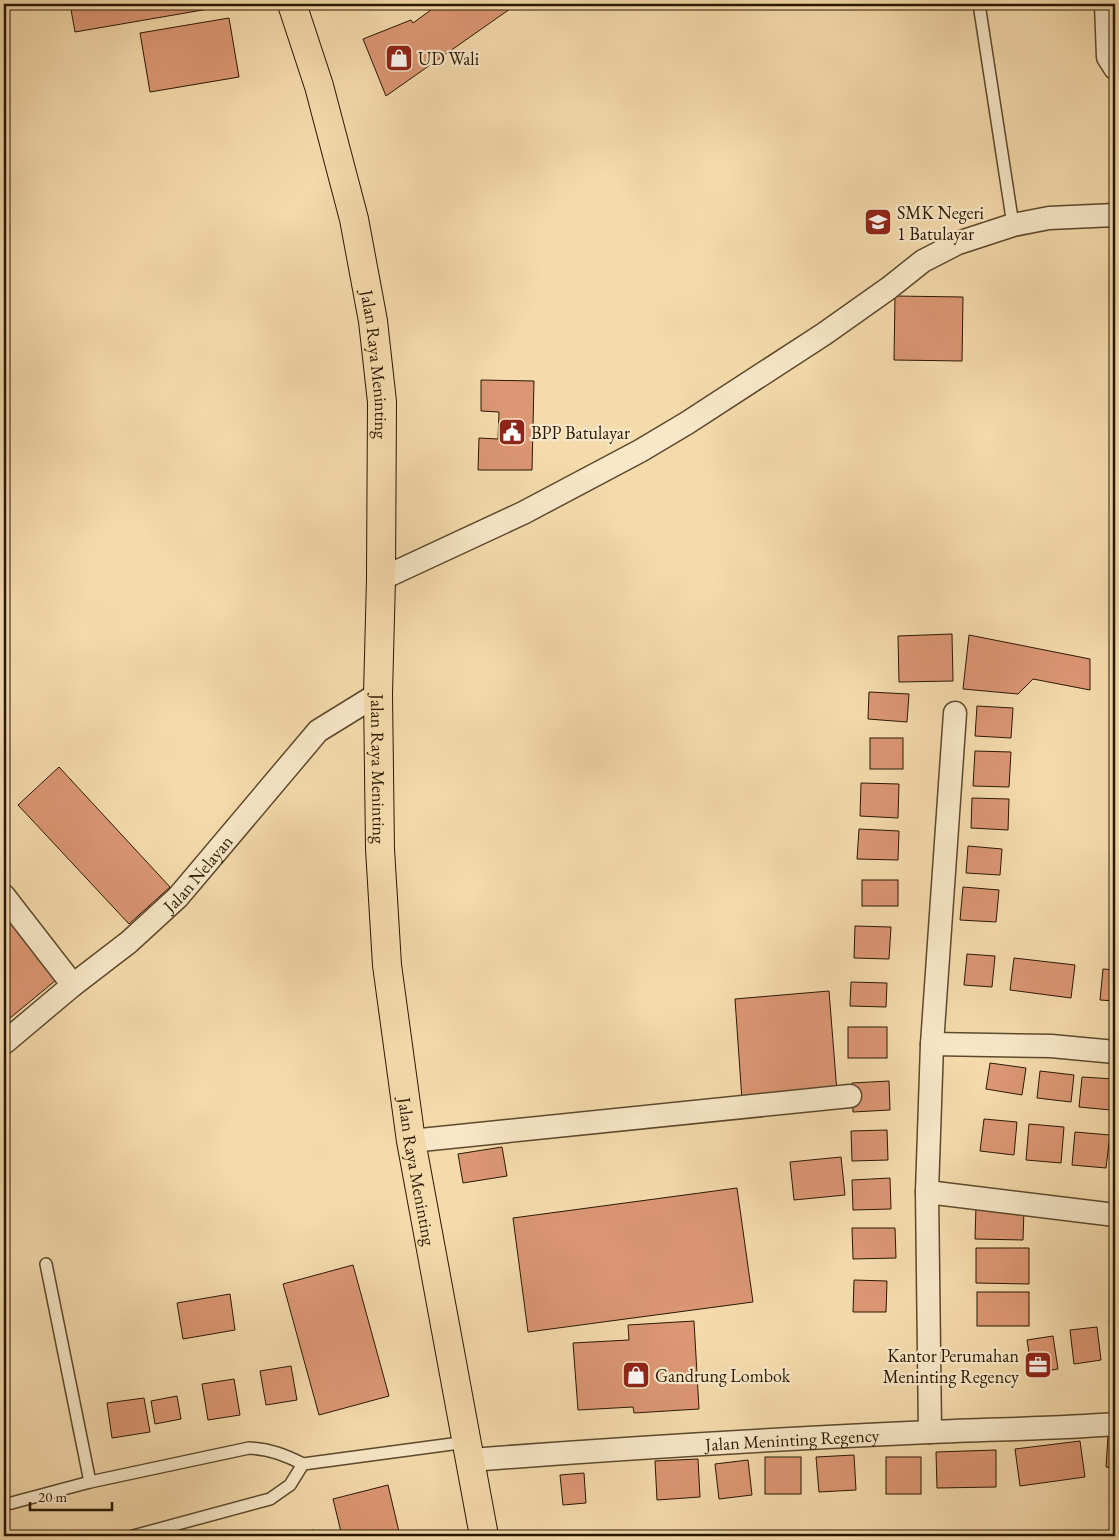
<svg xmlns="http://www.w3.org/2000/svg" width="1119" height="1540" font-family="'EB Garamond',serif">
<rect width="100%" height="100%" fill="#f5dbac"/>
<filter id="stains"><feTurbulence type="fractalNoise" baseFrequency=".004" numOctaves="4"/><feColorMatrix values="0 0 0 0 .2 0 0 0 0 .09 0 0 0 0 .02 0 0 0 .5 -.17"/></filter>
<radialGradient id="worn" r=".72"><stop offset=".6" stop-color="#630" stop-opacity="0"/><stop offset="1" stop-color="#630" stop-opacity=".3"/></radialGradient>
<g fill="#dc9774" stroke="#291802">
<path d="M70,4H219L220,7L75,32Z"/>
<path d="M439,4H517L386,96L363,39L411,20L413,23Z"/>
<path d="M229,18L239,77L150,92L140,33Z"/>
<path d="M895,296L963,297L962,361L894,360Z"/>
<path d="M481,380L534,381L532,470H478L479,438L498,439L499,412L481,411Z"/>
<path d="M952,634L953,681L899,682L898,636Z"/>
<path d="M969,635L1090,659V690L1033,679L1018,694L963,689Z"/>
<path d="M869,692L909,694L907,722L868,719Z"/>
<path d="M977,706L1013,708L1011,738L975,736Z"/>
<rect x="870" y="738" width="33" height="31"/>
<path d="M975,751L1011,752L1009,787L973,786Z"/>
<path d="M59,767L170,887L129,924L18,805Z"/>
<path d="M861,783L899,784L898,818L860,816Z"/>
<path d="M972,798L1009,799L1008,830L971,828Z"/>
<path d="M859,829L899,831L898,860L857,859Z"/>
<path d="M968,846L1002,849L1000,875L966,873Z"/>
<rect x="862" y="880" width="36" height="26"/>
<path d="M963,887L999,890L996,922L960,920Z"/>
<path d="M4,908L61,976L4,1023Z"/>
<path d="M855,926L891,927L889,959L854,958Z"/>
<path d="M967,954L995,956L992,987L964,985Z"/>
<path d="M1014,958L1075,965L1071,998L1010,990Z"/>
<path d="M1103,969L1115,970V1001L1100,1000Z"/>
<path d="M851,982L887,983L886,1007L850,1006Z"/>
<path d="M829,991L837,1092L742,1100L735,999Z"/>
<rect x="848" y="1027" width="39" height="31"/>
<path d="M990,1063L1026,1068L1022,1095L986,1089Z"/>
<path d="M1040,1071L1074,1075L1071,1102L1037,1098Z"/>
<path d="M1082,1077L1114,1079L1111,1110L1079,1107Z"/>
<path d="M889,1081L890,1110L853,1112L852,1083Z"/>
<path d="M984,1119L1017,1122L1014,1155L980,1151Z"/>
<path d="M1029,1124L1064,1127L1061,1163L1026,1160Z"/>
<path d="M887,1130L888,1160L852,1161L851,1131Z"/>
<path d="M1075,1132L1110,1135L1106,1168L1072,1165Z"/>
<path d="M502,1147L507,1176L463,1183L458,1154Z"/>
<path d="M841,1157L845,1195L794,1200L790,1162Z"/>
<path d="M890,1178L891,1209L853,1210L852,1180Z"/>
<path d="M737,1188L753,1302L528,1332L513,1218Z"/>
<path d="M976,1206L1024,1208L1023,1240L975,1239Z"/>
<path d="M852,1228H895L896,1258L853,1259Z"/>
<path d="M976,1248H1029V1284L976,1283Z"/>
<path d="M353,1265L389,1396L319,1415L283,1284Z"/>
<path d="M854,1280L887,1281L886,1312H853Z"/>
<rect x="977" y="1292" width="52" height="34"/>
<path d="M230,1294L235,1330L183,1339L177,1303Z"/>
<path d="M1115,1305V1323L1109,1321Z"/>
<path d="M694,1321L699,1409L634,1413L633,1407L578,1410L573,1343L629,1340L628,1325Z"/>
<path d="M1097,1327L1101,1360L1074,1364L1070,1330Z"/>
<path d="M1053,1336L1058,1369L1032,1373L1027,1340Z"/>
<path d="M291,1366L297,1400L266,1405L260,1371Z"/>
<path d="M234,1379L240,1415L208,1420L202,1384Z"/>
<path d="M177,1396L181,1419L155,1424L151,1401Z"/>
<path d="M144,1398L150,1432L112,1438L107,1403Z"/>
<path d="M1108,1436H1115V1468L1106,1467Z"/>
<path d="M1080,1441L1085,1477L1020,1486L1015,1449Z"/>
<path d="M996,1450V1487L937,1488L936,1452Z"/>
<path d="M854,1455L856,1490L819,1492L816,1457Z"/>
<rect x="765" y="1457" width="36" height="37"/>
<rect x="886" y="1457" width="35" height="37"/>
<path d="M698,1459L700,1497L657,1500L655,1461Z"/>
<path d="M748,1460L752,1495L719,1499L715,1464Z"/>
<path d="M584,1473L586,1503L563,1505L560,1475Z"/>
<path d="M388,1485L400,1536H342L333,1499Z"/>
<path d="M314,1530L315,1536H278L277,1535Z"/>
</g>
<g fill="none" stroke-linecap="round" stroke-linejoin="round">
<g stroke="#5c492c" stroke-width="14">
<g id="service">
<path d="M979,4L1013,225"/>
<path d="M46,1264L90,1482"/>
<path d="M4,1505L90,1482L249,1448C270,1449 285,1455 303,1464L467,1442"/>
<path d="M133,1536L270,1499L290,1485L303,1464"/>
</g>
</g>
<g stroke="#5c492c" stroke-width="25">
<g id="minor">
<path d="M1106,4L1108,57L1115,68"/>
<path d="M381,579L523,513L640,451L687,423L824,334L889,288L923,261L958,243L1013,225L1049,218L1115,215"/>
<path d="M4,896L73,985"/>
<path id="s1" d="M4,1043L73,985L129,942L178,897L318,731L378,694"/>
<path d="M932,1044L1051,1046L1115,1052"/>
<path d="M411,1141L850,1096"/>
<path d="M927,1192L1115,1215"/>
<path d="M930,1432L927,1192L932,1044L955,713"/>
<path id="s2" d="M471,1460C624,1448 777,1439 930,1432C992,1429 1054,1429 1115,1424"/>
</g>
</g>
<g stroke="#291802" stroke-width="30">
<g id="trunk">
<path id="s3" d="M292,4L319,86L354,219L373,321L382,402L381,579L378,694L380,849L387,965L411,1141L484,1536"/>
</g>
</g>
<use href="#service" stroke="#f8e8c9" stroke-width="11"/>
<use href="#minor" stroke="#f8e8c9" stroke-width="22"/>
<use href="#trunk" stroke="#f5dbac" stroke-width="28"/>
</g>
<defs>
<g id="shop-square" transform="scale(1.4375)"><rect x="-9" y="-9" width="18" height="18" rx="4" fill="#8f2418" stroke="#f8e8c9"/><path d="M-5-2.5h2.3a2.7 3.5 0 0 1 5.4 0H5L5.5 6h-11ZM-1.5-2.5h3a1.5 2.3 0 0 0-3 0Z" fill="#fff"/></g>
<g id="school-square" transform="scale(1.4375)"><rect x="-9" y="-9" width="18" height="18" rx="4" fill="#8f2418" stroke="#f8e8c9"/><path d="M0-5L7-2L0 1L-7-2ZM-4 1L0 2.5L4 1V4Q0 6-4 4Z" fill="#fff"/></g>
<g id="civic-square" transform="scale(1.4375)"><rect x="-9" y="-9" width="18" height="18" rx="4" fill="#8f2418" stroke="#f8e8c9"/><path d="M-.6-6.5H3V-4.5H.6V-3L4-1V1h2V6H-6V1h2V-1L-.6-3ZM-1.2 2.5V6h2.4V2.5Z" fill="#fff"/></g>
<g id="office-square" transform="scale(1.4375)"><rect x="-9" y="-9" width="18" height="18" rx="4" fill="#8f2418" stroke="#f8e8c9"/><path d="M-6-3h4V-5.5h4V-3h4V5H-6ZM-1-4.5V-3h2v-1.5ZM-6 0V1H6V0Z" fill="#fff"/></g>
</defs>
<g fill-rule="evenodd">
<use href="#shop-square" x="399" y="58"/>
<use href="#school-square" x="878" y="222"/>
<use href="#civic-square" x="512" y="432"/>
<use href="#office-square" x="1038" y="1365"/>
<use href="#shop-square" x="636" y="1375"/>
</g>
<g text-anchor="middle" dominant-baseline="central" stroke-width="4.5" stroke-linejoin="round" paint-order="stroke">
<g font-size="18" fill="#291802" stroke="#f8e8c9" text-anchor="start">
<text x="418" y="58">UD Wali</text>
<text x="897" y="212">SMK Negeri<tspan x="897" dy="21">1 Batulayar</tspan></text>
<text x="531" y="432">BPP Batulayar</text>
<text x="1019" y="1355" text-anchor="end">Kantor Perumahan<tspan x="1019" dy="21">Meninting Regency</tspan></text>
<text x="655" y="1375">Gandrung Lombok</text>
</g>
<g font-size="18" fill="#291802" stroke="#f8e8c9">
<text stroke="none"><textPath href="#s3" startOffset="371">Jalan Raya Meninting</textPath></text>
<text stroke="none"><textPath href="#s3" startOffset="776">Jalan Raya Meninting</textPath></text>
<text stroke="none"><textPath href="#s1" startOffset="258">Jalan Nelayan</textPath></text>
<text stroke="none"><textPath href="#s3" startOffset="1181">Jalan Raya Meninting</textPath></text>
<text stroke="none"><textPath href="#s2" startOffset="322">Jalan Meninting Regency</textPath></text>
</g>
</g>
<rect width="1119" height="1540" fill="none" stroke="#f5dbac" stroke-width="20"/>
<rect x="5" y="5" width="1109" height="1530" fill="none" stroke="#291802" stroke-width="2.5"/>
<rect x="10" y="10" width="1099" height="1520" fill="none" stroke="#291802"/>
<path d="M30 1502v8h82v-8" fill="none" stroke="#291802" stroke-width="2.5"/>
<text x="38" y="1502" font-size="15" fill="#291802" stroke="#f8e8c9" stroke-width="4" paint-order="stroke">20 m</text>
<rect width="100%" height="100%" filter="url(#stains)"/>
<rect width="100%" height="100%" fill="url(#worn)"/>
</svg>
